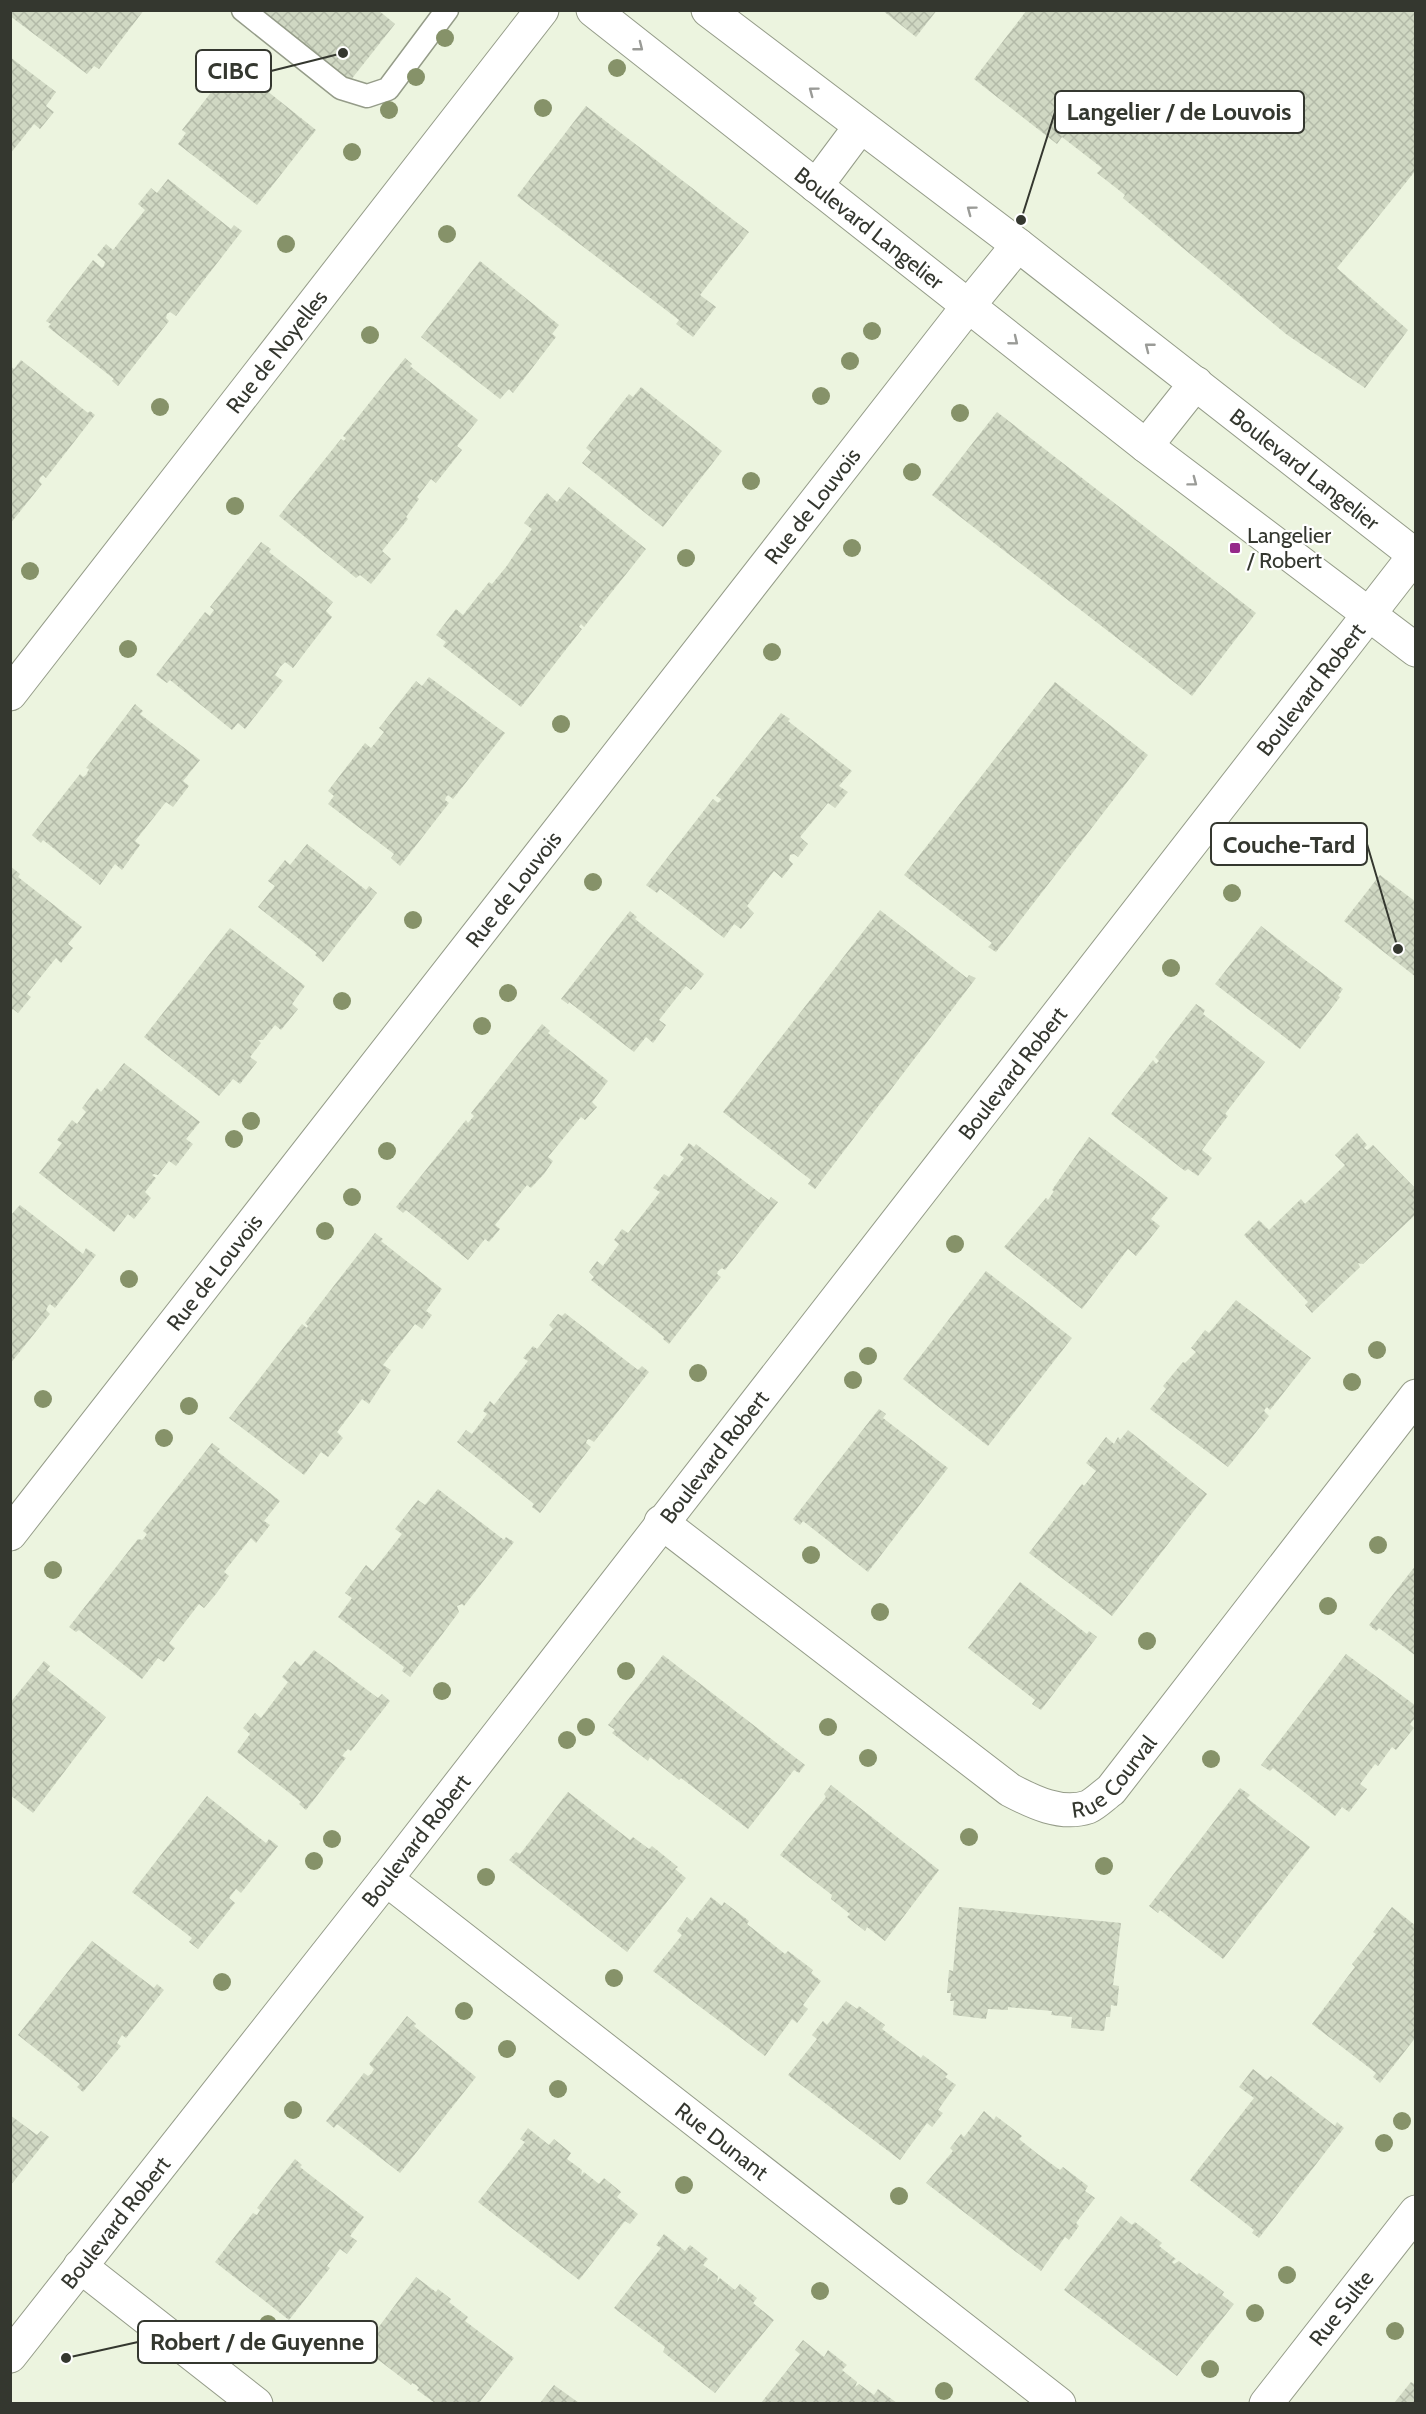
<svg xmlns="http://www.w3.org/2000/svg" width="1426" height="2414" font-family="Cabin,sans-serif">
<defs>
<pattern id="building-cross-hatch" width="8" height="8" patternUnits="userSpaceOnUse" patternTransform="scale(1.5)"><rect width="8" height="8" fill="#d0d8c3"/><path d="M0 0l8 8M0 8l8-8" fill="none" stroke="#b3baa8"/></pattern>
</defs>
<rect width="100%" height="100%" fill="#ecf4df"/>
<g fill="url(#building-cross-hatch)">
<path d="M10,10H144L99,69L94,66L87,74L10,16Z"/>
<path d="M261,10H378L395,24L350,81Z"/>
<path d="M882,10H937L916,37Z"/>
<path d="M1027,10H1416V170L1337,268L1408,330L1365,388L1286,334L1123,198L1125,195L1097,173L1102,168L1062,137L1057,144L974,79Z"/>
<path d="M10,57L56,92L46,106L54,112L40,129L34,124L10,154Z"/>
<path d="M237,67L316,130L257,205L178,144L186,133L182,130L226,73L230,76Z"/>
<path d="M586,106L749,232L700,295L716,307L693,337L676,324L679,320L517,196Z"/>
<path d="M168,179L231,229L234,225L242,231L176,316L170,312L167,314L166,318L169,321L118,386L112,381L114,379L48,327L51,324L46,321L93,260L102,268L104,266L105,262L97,255L106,244L113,250L145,210L138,204L151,188L157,193Z"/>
<path d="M480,261L559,325L552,334L556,337L513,393L509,389L500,399L421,337Z"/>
<path d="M405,358L412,364L410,366L478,420L457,446L462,450L436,483L431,479L417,497L419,499L406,517L408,519L382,551L391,559L371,584L360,575L356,578L279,516L341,439L344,441L346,438L343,436Z"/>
<path d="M21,360L88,413L90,411L95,415L46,478L43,475L40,478L39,481L42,484L10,524V366L14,369Z"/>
<path d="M641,387L722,451L663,527L582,463L591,452L586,448L629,394L633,397Z"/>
<path d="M997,412L1256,613L1192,696L932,495Z"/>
<path d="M569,487L646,549L584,627L581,624L579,627L582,629L521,707L443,646L446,642L436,635L456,609L463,615L489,582L492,584L506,567L532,529L524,523L547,493L557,502Z"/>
<path d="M261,542L271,549L269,552L333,602L326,611L332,617L293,668L285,662L280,667L275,675L283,681L245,729L238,723L232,730L170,680L167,683L156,675L205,612L210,616L211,614L214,610L210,607Z"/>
<path d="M429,677L505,733L453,799L448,795L446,797L445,800L449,803L400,866L391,858L394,854L328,804L334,796L328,791L365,743L371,748L376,742L384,732L379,728L416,681L422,686Z"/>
<path d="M1055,682L1148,755L996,952L988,947L992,943L904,875Z"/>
<path d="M135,704L143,711L140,714L200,760L183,781L189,786L173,807L166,802L135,841L140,845L122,870L115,864L100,885L43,840L41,843L32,835L80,774L83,777L86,775L89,769L86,768Z"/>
<path d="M781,713L790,719L788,721L852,771L839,786L848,792L835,808L828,803L800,837L808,844L798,857L794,854L790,855L789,860L793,864L782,878L774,871L747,906L754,913L741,929L734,924L724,938L660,889L657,893L646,885L713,799L718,803L720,801L721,799L716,796Z"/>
<path d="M307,844L366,890L369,886L377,893L323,962L315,955L317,953L258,907L275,886L268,881L285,860L290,865Z"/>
<path d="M10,866L20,874L18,877L82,927L68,944L73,948L61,963L56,958L27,994L31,997L18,1013L13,1009L10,1012Z"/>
<path d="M1380,875L1416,902V977L1344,921Z"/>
<path d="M880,910L967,978L969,975L976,978L815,1189L808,1184L811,1180L723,1112Z"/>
<path d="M630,911L637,917L635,919L704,974L691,990L686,986L659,1020L666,1025L653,1043L646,1037L634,1052L569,1002L568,1004L561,999Z"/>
<path d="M1261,926L1343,989L1338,996L1340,997L1300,1049L1215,984Z"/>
<path d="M230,928L305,986L292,1004L298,1009L281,1030L275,1025L263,1040H258L261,1043L250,1057L257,1062L240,1084L233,1079L219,1096L144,1037Z"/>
<path d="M1196,1004L1205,1010L1203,1014L1265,1062L1225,1114L1228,1116L1202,1150L1212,1158L1198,1176L1188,1169L1185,1171L1111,1114L1153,1060L1156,1064L1159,1061L1155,1057Z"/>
<path d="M542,1024L550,1031L548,1033L608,1081L592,1102L597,1107L585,1120L581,1117L548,1157L553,1161L544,1174L531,1188L527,1185L495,1225L500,1229L489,1242L485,1239L468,1260L406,1210L403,1213L396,1207L466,1120L468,1123L474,1116L471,1113Z"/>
<path d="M124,1063L200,1122L186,1139L193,1144L176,1166L169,1161L158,1175L154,1174L152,1175L156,1178L145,1192L151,1198L134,1219L128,1214L114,1232L39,1173L62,1143L57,1140L72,1120L77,1124L86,1112L82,1108L97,1088L101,1092Z"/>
<path d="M1357,1133L1367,1145L1364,1148L1367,1150L1373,1145L1416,1189V1214L1363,1264L1358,1263L1360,1267L1312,1313L1305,1305L1308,1302L1244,1235L1259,1220L1269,1230L1301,1199L1305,1204L1345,1165L1335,1155Z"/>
<path d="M1089,1137L1168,1198L1151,1219L1160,1226L1136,1256L1128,1249L1082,1309L1004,1247L1046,1198L1048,1200L1054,1191L1052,1190Z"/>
<path d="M689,1143L694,1147L696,1144L769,1200L771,1197L778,1202L725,1270L722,1268L718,1271L717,1274L721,1277L669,1344L663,1339L664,1337L591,1280L594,1277L589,1272L597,1261L603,1266L619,1244L614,1240L622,1229L628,1233L643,1214L660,1192L653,1188L664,1174L669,1177L684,1158L680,1155Z"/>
<path d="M20,1205L83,1254L86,1248L96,1255L55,1308L50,1304L48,1306L46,1310L50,1314L10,1364V1216Z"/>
<path d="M375,1233L383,1239L381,1241L442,1289L426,1311L432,1315L422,1329L415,1324L383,1365L391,1370L369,1404L362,1399L337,1432L343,1438L328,1457L321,1452L304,1475L229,1418L302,1324L307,1328L308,1326L305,1323Z"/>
<path d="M986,1271L1072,1338L988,1446L903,1379Z"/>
<path d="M1236,1300L1311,1358L1270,1410L1267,1407L1265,1409L1264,1411L1269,1416L1228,1467L1150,1409L1166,1389L1163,1386L1183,1362L1185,1363L1196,1352L1191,1348L1205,1330L1209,1333Z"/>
<path d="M565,1313L638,1370L642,1366L649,1372L594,1442L589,1439L587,1440L586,1443L591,1447L540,1513L532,1507L534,1504L457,1442L466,1430L472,1434L487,1414L483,1411L490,1401L494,1405L528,1361L523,1358L533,1346L537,1349L553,1329L549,1325L558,1314L562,1316Z"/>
<path d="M879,1409L886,1414L883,1418L948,1468L868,1572L803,1521L800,1525L793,1519Z"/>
<path d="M1128,1430L1207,1494L1112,1616L1029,1553L1082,1484L1084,1486L1096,1471L1086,1463L1106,1437L1114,1444L1118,1437L1120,1440Z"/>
<path d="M212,1443L220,1449L217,1451L280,1501L264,1521L270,1525L256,1543L251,1538L224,1572L229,1576L216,1594L204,1608L199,1604L169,1643L175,1648L164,1662L158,1658L142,1679L79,1630L76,1632L69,1627L138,1539L142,1540L144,1538L147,1534L143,1531Z"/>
<path d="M438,1489L504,1540L506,1537L514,1542L464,1606L462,1604L457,1606L459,1612L410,1677L402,1671L404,1667L338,1617L352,1598L345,1593L366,1565L373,1571L402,1534L395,1529L418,1500L425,1505Z"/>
<path d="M1416,1565V1656L1379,1628L1376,1631L1369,1625Z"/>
<path d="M1020,1582L1087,1634L1089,1631L1097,1637L1041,1710L1032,1704L1035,1700L968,1648Z"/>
<path d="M314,1650L378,1698L382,1694L390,1701L351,1751L348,1749L345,1752L342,1756L346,1758L306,1810L299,1804L301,1802L237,1752L250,1734L243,1728L255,1713L261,1718L288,1682L282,1677L295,1661L301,1666Z"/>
<path d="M1346,1654L1416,1706V1717L1410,1724L1414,1728L1396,1750L1392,1747L1378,1766L1375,1764L1360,1784L1367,1789L1349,1812L1342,1807L1335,1816L1273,1768L1270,1771L1261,1765Z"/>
<path d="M663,1655L805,1765L799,1773L794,1770L748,1829L681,1778L679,1780L650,1757L648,1761L612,1733L615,1730L608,1725Z"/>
<path d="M44,1661L50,1666L47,1670L106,1717L33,1813L10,1795V1703Z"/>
<path d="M831,1785L939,1870L885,1941L867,1927L865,1931L847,1917L850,1914L831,1899L832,1895L780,1855L826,1797L824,1794Z"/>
<path d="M1240,1788L1250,1795L1247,1798L1310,1847L1223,1959L1160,1910L1158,1913L1149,1906Z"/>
<path d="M568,1792L630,1840L633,1837L649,1849L652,1846L678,1867L675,1869L686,1878L627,1952L509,1860L516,1852L520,1854Z"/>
<path d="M207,1796L266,1843L269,1839L278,1846L241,1893L236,1889L229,1898L235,1903L198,1949L189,1942L192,1938L132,1892Z"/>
<path d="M711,1897L722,1906L724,1902L749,1921L747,1924L785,1954L788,1951L813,1970L811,1973L821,1981L803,2005L808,2009L797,2023L792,2019L765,2056L653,1971L682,1935L677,1931L687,1917L692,1921Z"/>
<path d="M959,1907L1121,1923L1113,1985L1119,1986L1117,2006L1111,2005L1110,2017H1106L1104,2031L1071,2028L1072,2017L1051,2015L1052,2011L1008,2007V2010L988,2009L986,2019L953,2015L954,2001H950L951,1993H947L949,1970L953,1971Z"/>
<path d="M1392,1907L1416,1926V2037L1380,2083L1373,2077L1376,2073L1312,2024L1355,1967L1352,1964L1376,1934L1373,1932Z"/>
<path d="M92,1941L154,1988L157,1984L164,1990L126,2038L122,2035L117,2043L121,2046L83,2092L77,2087L80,2084L18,2035Z"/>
<path d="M846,2001L857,2009L859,2006L885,2025L882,2029L921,2058L923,2055L948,2074L945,2077L956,2085L938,2110L943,2113L932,2127L927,2123L900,2160L788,2075L817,2039L812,2035L823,2021L827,2025Z"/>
<path d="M407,2016L416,2024L414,2026L476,2077L400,2173L337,2124L334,2128L326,2121L364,2073L368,2076L371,2074L374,2069L369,2064Z"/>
<path d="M1253,2069L1267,2080L1271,2076L1335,2126L1337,2122L1344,2128L1259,2238L1252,2233L1254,2230L1190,2180L1254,2098L1239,2087Z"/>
<path d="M984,2111L994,2120L996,2116L1022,2136L1019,2139L1039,2155L1060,2170L1063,2167L1088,2186L1085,2191L1095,2198L1076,2223L1079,2226L1069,2240L1065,2237L1041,2271L926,2183L953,2151L950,2148L961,2134L964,2137Z"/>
<path d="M10,2115L37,2135L41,2131L49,2137L10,2186Z"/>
<path d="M528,2128L549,2145L554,2139L571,2153L567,2159L582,2170L581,2176L584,2172L599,2184L604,2178L621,2192L617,2197L638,2214L630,2224L625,2221L579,2280L478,2202L525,2142L520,2139Z"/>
<path d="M295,2159L302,2165L300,2167L364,2217L350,2236L357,2241L347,2254L340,2249L327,2266L330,2268L289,2320L215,2262L253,2213L257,2215L260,2210L257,2208Z"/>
<path d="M1121,2216L1132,2225L1135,2222L1162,2243L1159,2246L1176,2259L1172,2262L1174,2264L1179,2261L1197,2275L1199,2273L1224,2292L1222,2295L1234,2304L1177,2376L1064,2290Z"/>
<path d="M664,2234L685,2251L690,2245L708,2259L703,2265L718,2276L717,2282L720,2278L735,2290L740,2284L757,2298L753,2303L774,2320L715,2393L663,2352L665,2347L614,2308L661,2248L656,2245Z"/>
<path d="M416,2277L436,2292L438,2289L451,2299L449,2302L468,2317L465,2321L514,2358L479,2403H435L417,2390L419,2388L416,2385L412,2383L411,2385L363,2348Z"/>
<path d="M803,2340L824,2357L828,2350L847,2365L842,2370L857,2382L855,2387L859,2384L874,2395L878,2389L897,2403H761L800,2354L795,2350Z"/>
<path d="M1411,2382L1416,2385V2403H1394Z"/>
<path d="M554,2385L579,2403H540Z"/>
</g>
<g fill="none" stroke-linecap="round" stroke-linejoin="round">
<g stroke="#959c89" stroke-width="25">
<path id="service" d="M243,10L341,88L367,96L388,89L447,10"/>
</g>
<g stroke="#959c89" stroke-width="35">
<g id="minor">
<path id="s1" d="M10,694L542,10"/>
<path id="s2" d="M661,1522L1010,1790C1033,1802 1061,1816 1088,1807C1095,1804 1104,1795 1111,1790L1416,1396"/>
<path id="s3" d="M10,1534L969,305L1018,245"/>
<path id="s4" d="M386,1879L1059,2404"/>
<path d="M80,2266L256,2404"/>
<path id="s5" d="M1266,2404L1416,2212"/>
</g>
</g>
<g stroke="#959c89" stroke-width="35">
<g id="tertiary">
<path id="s6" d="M10,2356L386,1879L1415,555"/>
</g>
</g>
<g stroke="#959c89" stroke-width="35">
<g id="secondary">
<path id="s7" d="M593,10L1146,446L1416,650"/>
<path id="s8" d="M708,10L1018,245L1416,556"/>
<path d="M816,186L860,127"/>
<path d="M1146,446L1196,383"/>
</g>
</g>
<use href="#service" stroke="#fff" stroke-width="22"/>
<use href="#minor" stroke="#fff" stroke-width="33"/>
<use href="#tertiary" stroke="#fff" stroke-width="33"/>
<use href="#secondary" stroke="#fff" stroke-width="33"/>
</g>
<g fill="#869269">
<circle cx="445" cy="38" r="9"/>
<circle cx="617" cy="68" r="9"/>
<circle cx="416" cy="77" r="9"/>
<circle cx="543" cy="108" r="9"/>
<circle cx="389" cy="110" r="9"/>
<circle cx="352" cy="152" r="9"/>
<circle cx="447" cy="234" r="9"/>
<circle cx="286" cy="244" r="9"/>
<circle cx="872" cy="331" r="9"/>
<circle cx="370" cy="335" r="9"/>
<circle cx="850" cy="361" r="9"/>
<circle cx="821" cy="396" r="9"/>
<circle cx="160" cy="407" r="9"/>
<circle cx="960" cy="413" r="9"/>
<circle cx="912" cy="472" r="9"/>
<circle cx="751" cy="481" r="9"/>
<circle cx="235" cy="506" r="9"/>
<circle cx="852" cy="548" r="9"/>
<circle cx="686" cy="558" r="9"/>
<circle cx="30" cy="571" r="9"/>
<circle cx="128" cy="649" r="9"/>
<circle cx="772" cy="652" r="9"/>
<circle cx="561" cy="724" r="9"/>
<circle cx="593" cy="882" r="9"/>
<circle cx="1232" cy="893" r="9"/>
<circle cx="413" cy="920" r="9"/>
<circle cx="1171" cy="968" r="9"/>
<circle cx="508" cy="993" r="9"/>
<circle cx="342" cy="1001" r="9"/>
<circle cx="482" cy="1026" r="9"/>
<circle cx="251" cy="1121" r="9"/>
<circle cx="234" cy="1139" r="9"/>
<circle cx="387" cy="1151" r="9"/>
<circle cx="352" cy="1197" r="9"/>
<circle cx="325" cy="1231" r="9"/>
<circle cx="955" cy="1244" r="9"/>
<circle cx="129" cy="1279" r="9"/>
<circle cx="1377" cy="1350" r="9"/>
<circle cx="868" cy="1356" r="9"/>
<circle cx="698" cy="1373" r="9"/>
<circle cx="853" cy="1380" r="9"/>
<circle cx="1352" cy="1382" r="9"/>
<circle cx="43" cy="1399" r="9"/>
<circle cx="189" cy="1406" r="9"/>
<circle cx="164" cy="1438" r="9"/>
<circle cx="1378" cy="1545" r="9"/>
<circle cx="811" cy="1555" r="9"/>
<circle cx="53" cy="1570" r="9"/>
<circle cx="1328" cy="1606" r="9"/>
<circle cx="880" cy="1612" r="9"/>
<circle cx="1147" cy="1641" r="9"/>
<circle cx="626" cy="1671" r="9"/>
<circle cx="442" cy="1691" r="9"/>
<circle cx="586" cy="1727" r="9"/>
<circle cx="828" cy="1727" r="9"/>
<circle cx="567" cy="1740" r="9"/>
<circle cx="868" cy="1758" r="9"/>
<circle cx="1211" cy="1759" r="9"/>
<circle cx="969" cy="1837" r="9"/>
<circle cx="332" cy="1839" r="9"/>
<circle cx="314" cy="1861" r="9"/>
<circle cx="1104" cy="1866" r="9"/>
<circle cx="486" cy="1877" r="9"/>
<circle cx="614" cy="1978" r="9"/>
<circle cx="222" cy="1982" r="9"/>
<circle cx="464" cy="2011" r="9"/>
<circle cx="507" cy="2049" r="9"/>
<circle cx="558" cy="2089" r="9"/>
<circle cx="293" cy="2110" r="9"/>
<circle cx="1402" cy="2121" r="9"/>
<circle cx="1384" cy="2143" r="9"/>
<circle cx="684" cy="2185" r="9"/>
<circle cx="899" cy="2196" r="9"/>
<circle cx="1287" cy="2275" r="9"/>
<circle cx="820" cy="2291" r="9"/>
<circle cx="1255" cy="2313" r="9"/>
<circle cx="268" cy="2324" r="9"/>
<circle cx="1395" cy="2331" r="9"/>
<circle cx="1210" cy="2369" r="9"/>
<circle cx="944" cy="2391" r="9"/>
</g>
<defs><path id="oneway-chevron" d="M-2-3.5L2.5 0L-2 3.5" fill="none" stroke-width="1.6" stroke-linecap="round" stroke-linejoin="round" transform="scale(1.5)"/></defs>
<g stroke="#9a9b97">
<use href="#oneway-chevron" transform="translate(639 47) rotate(38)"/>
<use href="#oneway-chevron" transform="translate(813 91) rotate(-143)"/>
<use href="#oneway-chevron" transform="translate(971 210) rotate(-143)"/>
<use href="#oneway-chevron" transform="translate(1014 341) rotate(39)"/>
<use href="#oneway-chevron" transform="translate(1149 347) rotate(-142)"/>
<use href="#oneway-chevron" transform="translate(1193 482) rotate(37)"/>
</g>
<rect fill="#96298a" stroke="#fff" stroke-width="2" x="1229" y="542" width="12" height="12" rx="3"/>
<g text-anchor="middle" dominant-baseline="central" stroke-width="4.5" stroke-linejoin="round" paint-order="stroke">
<g font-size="22" fill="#34372f" stroke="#fff">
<text stroke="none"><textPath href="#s7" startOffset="352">Boulevard Langelier</textPath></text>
<text stroke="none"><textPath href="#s1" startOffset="434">Rue de Noyelles</textPath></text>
<text stroke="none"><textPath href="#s8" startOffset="753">Boulevard Langelier</textPath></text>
<text stroke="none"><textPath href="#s3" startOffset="1304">Rue de Louvois</textPath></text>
<text stroke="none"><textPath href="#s6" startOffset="2114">Boulevard Robert</textPath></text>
<text stroke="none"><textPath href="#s3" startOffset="818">Rue de Louvois</textPath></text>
<text stroke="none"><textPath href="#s6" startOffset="1628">Boulevard Robert</textPath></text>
<text stroke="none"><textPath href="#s3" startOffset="332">Rue de Louvois</textPath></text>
<text stroke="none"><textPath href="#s6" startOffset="1142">Boulevard Robert</textPath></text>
<text stroke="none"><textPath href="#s2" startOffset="561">Rue Courval</textPath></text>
<text stroke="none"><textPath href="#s6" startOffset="656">Boulevard Robert</textPath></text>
<text stroke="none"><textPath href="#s4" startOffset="426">Rue Dunant</textPath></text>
<text stroke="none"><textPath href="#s6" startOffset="170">Boulevard Robert</textPath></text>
<text stroke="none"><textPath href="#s5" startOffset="122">Rue Sulte</textPath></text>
</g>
<g font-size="22" fill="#34372f" stroke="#fff" text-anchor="start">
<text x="1247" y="535">Langelier<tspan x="1247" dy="25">/ Robert</tspan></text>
</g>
</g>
<path fill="none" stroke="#34372f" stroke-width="2" d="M343 53L271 71M1021 220L1055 112M1398 949L1367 844M66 2358L138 2342"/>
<g fill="#34372f" stroke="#fff" stroke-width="2">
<circle cx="343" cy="53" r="6"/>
<circle cx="1021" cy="220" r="6"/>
<circle cx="1398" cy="949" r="6"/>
<circle cx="66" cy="2358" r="6"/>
</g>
<g fill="#fff" stroke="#34372f" stroke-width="2">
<rect x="196" y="50" width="75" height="42" rx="6"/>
<rect x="1055" y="91" width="249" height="42" rx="6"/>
<rect x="1211" y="823" width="156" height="42" rx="6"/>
<rect x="138" y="2321" width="239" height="42" rx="6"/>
</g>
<g font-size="24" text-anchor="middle" font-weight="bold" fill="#34372f">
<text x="233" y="79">CIBC</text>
<text x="1179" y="120">Langelier / de Louvois</text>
<text x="1289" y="853">Couche-Tard</text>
<text x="257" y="2350">Robert / de Guyenne</text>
</g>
<rect width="1426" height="2414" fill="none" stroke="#34372f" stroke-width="24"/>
</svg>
